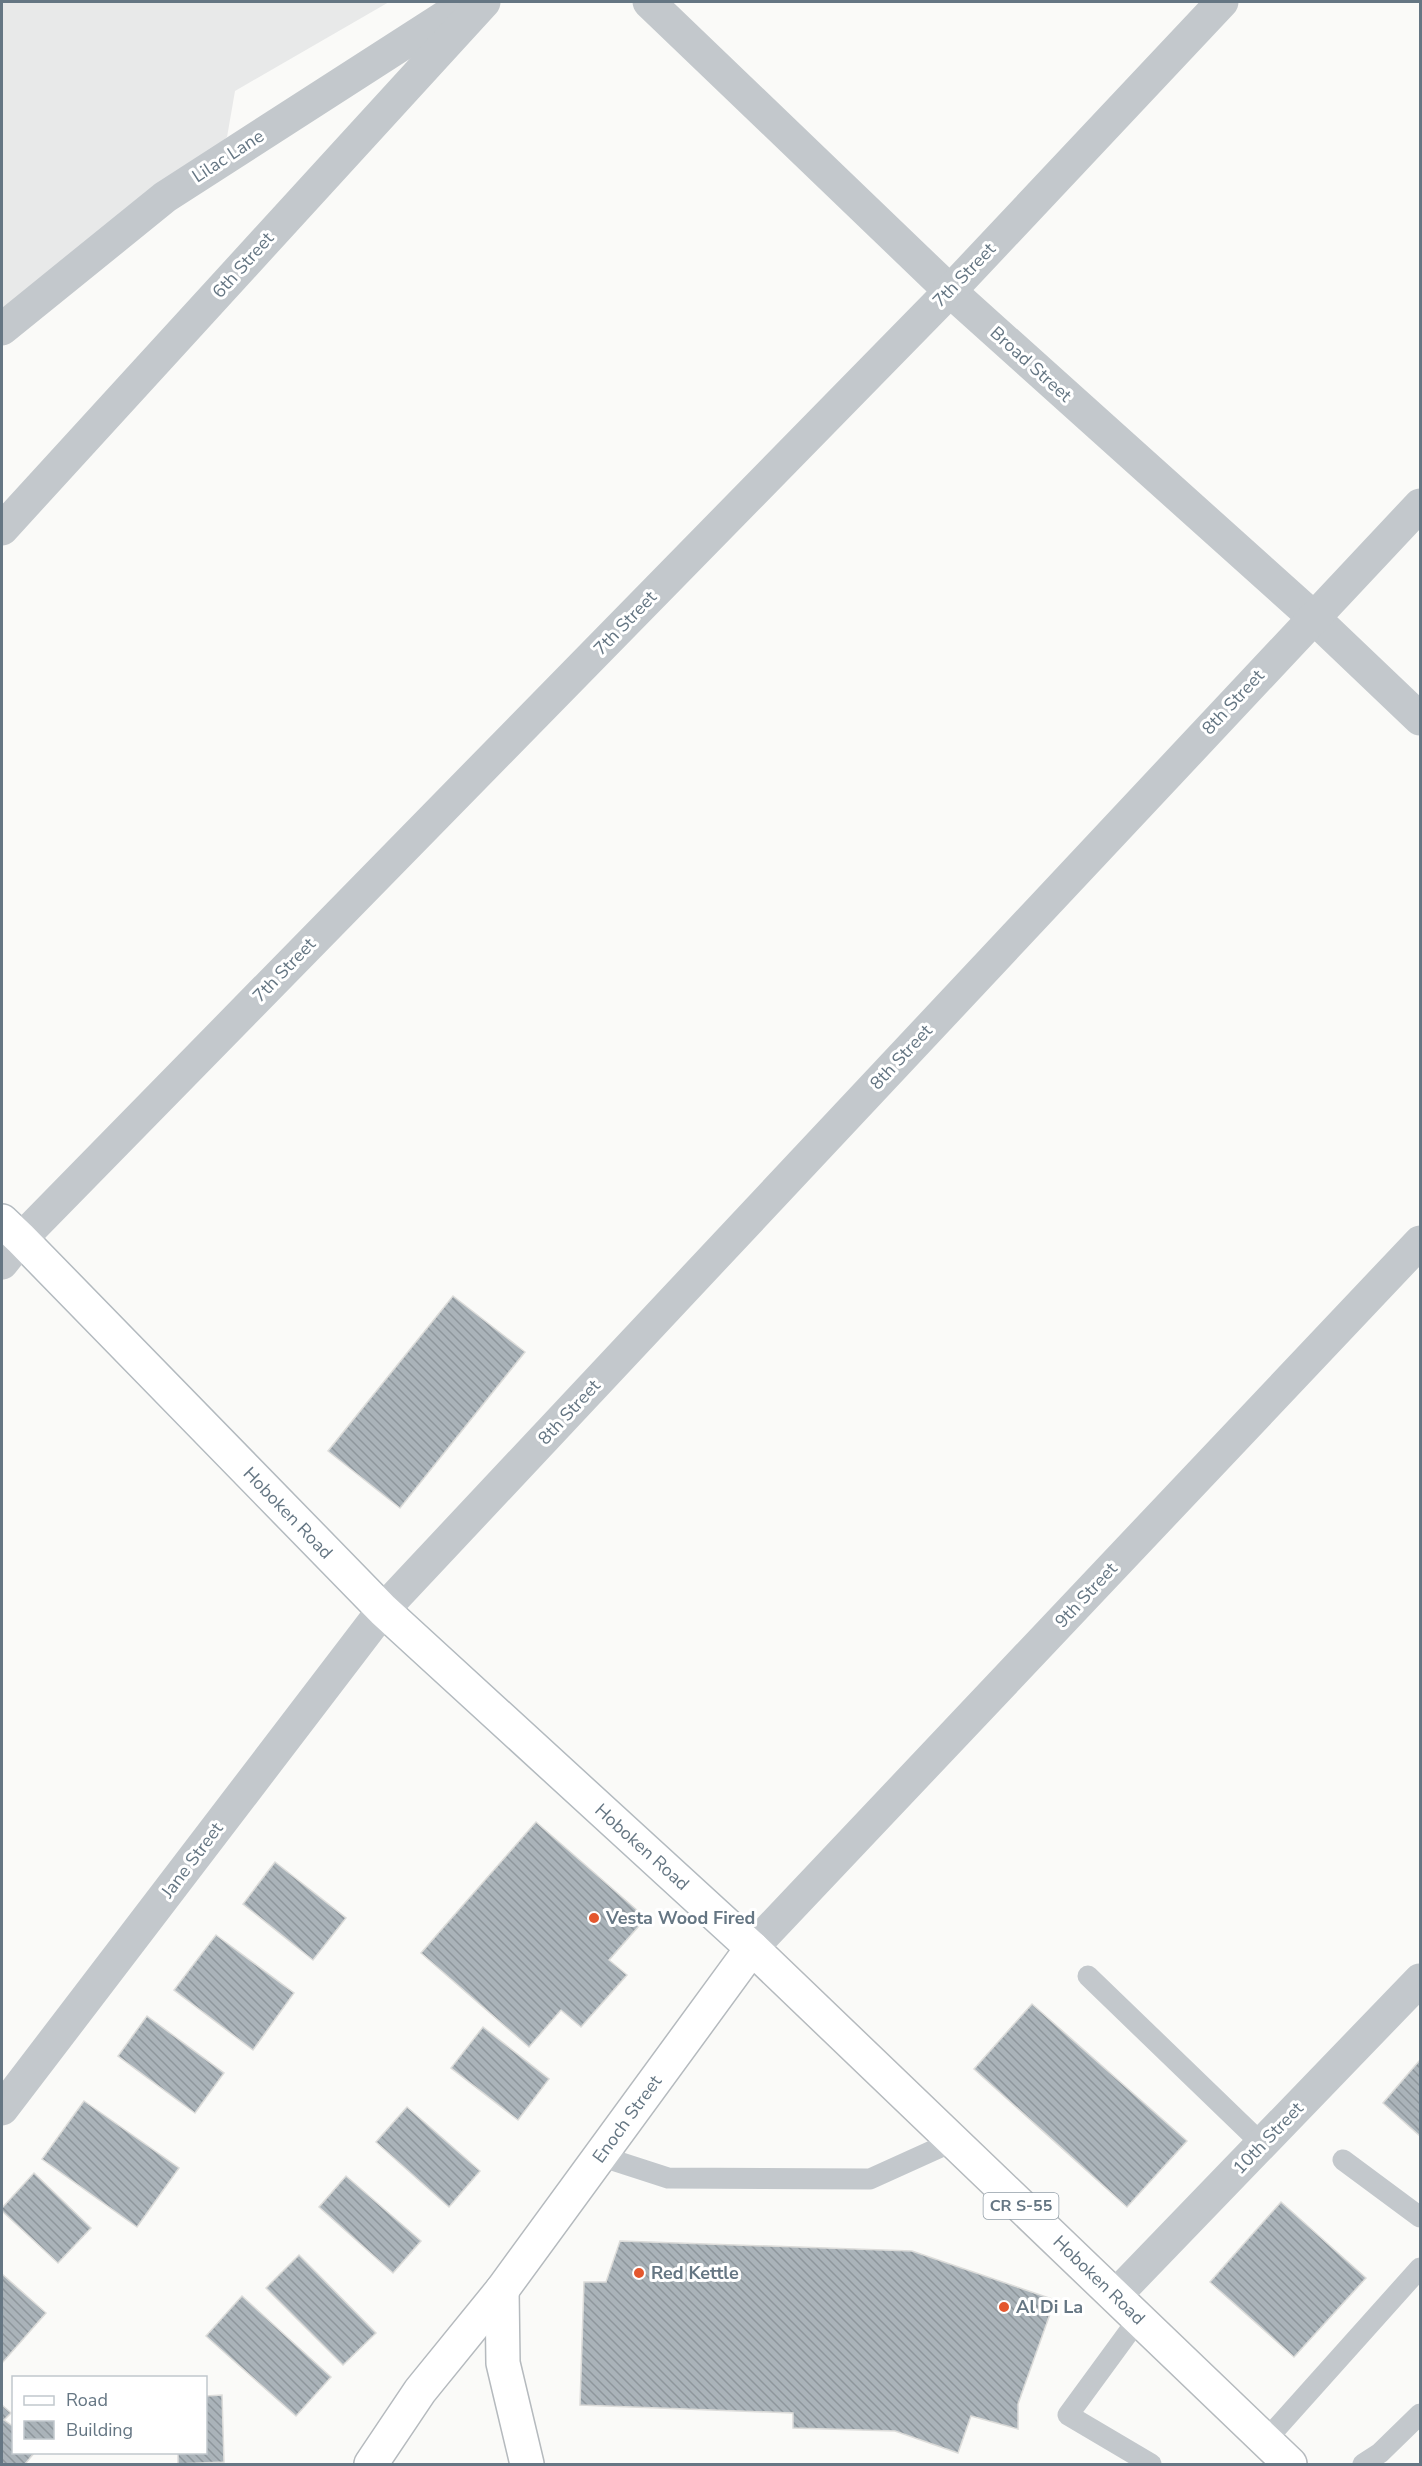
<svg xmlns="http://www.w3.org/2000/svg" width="1422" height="2466" font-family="'Nunito Sans',sans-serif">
<defs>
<pattern id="building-back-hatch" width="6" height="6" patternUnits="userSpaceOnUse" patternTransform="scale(1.5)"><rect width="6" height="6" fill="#aab3b9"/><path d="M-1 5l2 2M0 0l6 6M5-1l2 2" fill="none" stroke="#8e969c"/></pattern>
</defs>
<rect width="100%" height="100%" fill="#fafaf8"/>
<path fill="#e8e9e9" d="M2,2H389L235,91L227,137L2,338Z"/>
<g fill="url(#building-back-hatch)" stroke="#dcdcda" stroke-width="1.5">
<path d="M453,1296L525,1352L400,1508L328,1451Z"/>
<path d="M536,1822L646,1918L609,1960L627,1975L581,2027L561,2010L529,2047L421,1953Z"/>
<path d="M275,1862L346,1918L313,1960L243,1904Z"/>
<path d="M216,1935L294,1993L253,2050L174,1990Z"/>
<path d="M1032,2004L1187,2141L1127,2207L974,2069Z"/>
<path d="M147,2016L224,2073L195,2113L118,2056Z"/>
<path d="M483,2027L549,2079L518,2120L451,2068Z"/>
<path d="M1420,2060V2136L1383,2103Z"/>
<path d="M84,2101L179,2168L137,2227L42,2159Z"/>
<path d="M407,2107L480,2171L449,2207L376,2142Z"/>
<path d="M34,2173L91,2228L58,2263L2,2211V2208Z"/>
<path d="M346,2176L421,2241L393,2273L319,2207Z"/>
<path d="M1281,2202L1366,2278L1294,2357L1210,2282Z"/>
<path d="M620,2241L912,2251L1055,2300L1018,2404V2429L971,2416L958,2453L895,2431L793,2428V2413L580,2405L584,2282H606Z"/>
<path d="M299,2255L376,2333L343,2365L266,2288Z"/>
<path d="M2,2274L46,2313L3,2362L2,2361Z"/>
<path d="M242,2296L331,2377L296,2416L206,2336Z"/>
<path d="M222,2395L224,2462L178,2464V2452H206V2396Z"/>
<path d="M2,2405L11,2413L4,2420L14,2427V2452H35L25,2464H2Z"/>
</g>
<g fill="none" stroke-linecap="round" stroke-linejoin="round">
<g stroke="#b3babf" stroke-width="36">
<path id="secondary" d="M2,1221L21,1239L383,1610L752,1948"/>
</g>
<g stroke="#b5babe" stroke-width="36">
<g id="primary">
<path d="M502,2290L503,2363L527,2464"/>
<path d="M371,2464L420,2391L502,2290L752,1948L1290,2464"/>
</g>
</g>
<g stroke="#c3c8cc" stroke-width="21">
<path d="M1088,1976L1262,2144"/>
<path d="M600,2156L668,2178L870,2179L954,2141"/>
<path d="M1343,2160L1420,2217"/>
<path d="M1139,2318L1068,2415L1151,2464"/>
<path d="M1265,2441L1420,2268"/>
<path d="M1363,2464L1380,2453L1420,2414"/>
</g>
<g stroke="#c3c8cc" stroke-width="33">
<path d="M649,2L950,291L1313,617L1420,719"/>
<path d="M2,329L165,197L468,2"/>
<path d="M2,529L484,2"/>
<path d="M2,1263L21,1239L950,291L1222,2"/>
<path d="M752,1948L1420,1242"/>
<path d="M2,2109L383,1610L1420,505"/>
<path d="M1115,2296L1420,1980"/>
</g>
<use href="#secondary" stroke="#fff" stroke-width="33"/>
<use href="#primary" stroke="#fff" stroke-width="33"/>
</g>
<g fill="#e4572e" stroke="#fff" stroke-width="2">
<circle cx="594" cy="1918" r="6"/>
<circle cx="639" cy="2273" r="6"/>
<circle cx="1004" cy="2307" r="6"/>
</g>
<g text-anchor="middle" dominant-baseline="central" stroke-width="6" stroke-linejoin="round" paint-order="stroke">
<rect fill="#fff" stroke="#939fa8" stroke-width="1.5" x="983.5" y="2193" width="75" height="26" rx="4.5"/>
<g font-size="16" font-weight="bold" fill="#657683">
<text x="1021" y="2206">CR S-55</text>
</g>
<g font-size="18" fill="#657683" stroke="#fff">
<text transform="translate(228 156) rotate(-33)">Lilac Lane</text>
<text transform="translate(243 265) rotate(-48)">6th Street</text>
<text transform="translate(964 275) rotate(-46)">7th Street</text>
<text transform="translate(1031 364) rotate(42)">Broad Street</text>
<text transform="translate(625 623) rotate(-46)">7th Street</text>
<text transform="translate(1233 702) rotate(-47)">8th Street</text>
<text transform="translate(284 970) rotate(-46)">7th Street</text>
<text transform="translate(901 1057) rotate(-47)">8th Street</text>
<text transform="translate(569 1412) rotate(-47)">8th Street</text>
<text transform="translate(288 1513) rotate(46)">Hoboken Road</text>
<text transform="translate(1086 1595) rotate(-47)">9th Street</text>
<text transform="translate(642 1847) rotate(42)">Hoboken Road</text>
<text transform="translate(192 1860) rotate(-53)">Jane Street</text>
<text transform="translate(627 2119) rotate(-54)">Enoch Street</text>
<text transform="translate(1268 2138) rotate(-46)">10th Street</text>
<text transform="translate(1099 2280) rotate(44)">Hoboken Road</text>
</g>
<g font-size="18" font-weight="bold" fill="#657683" stroke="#fff" text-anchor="start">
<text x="606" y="1918">Vesta Wood Fired</text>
<text x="651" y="2273">Red Kettle</text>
<text x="1016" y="2307">Al Di La</text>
</g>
</g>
<rect width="1422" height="2466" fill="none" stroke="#657683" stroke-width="6"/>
<rect x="12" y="2376" width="195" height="78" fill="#ffffff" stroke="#c1c8cd" stroke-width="1.5"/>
<rect x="24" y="2396" width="30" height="9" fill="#ffffff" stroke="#c1c8cd" stroke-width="1.5"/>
<text x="66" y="2406" font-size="18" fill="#657683">Road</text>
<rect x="24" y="2421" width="30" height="18" fill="url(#building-back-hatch)" stroke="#c1c8cd" stroke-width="1.5"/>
<text x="66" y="2436" font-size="18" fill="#657683">Building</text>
</svg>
